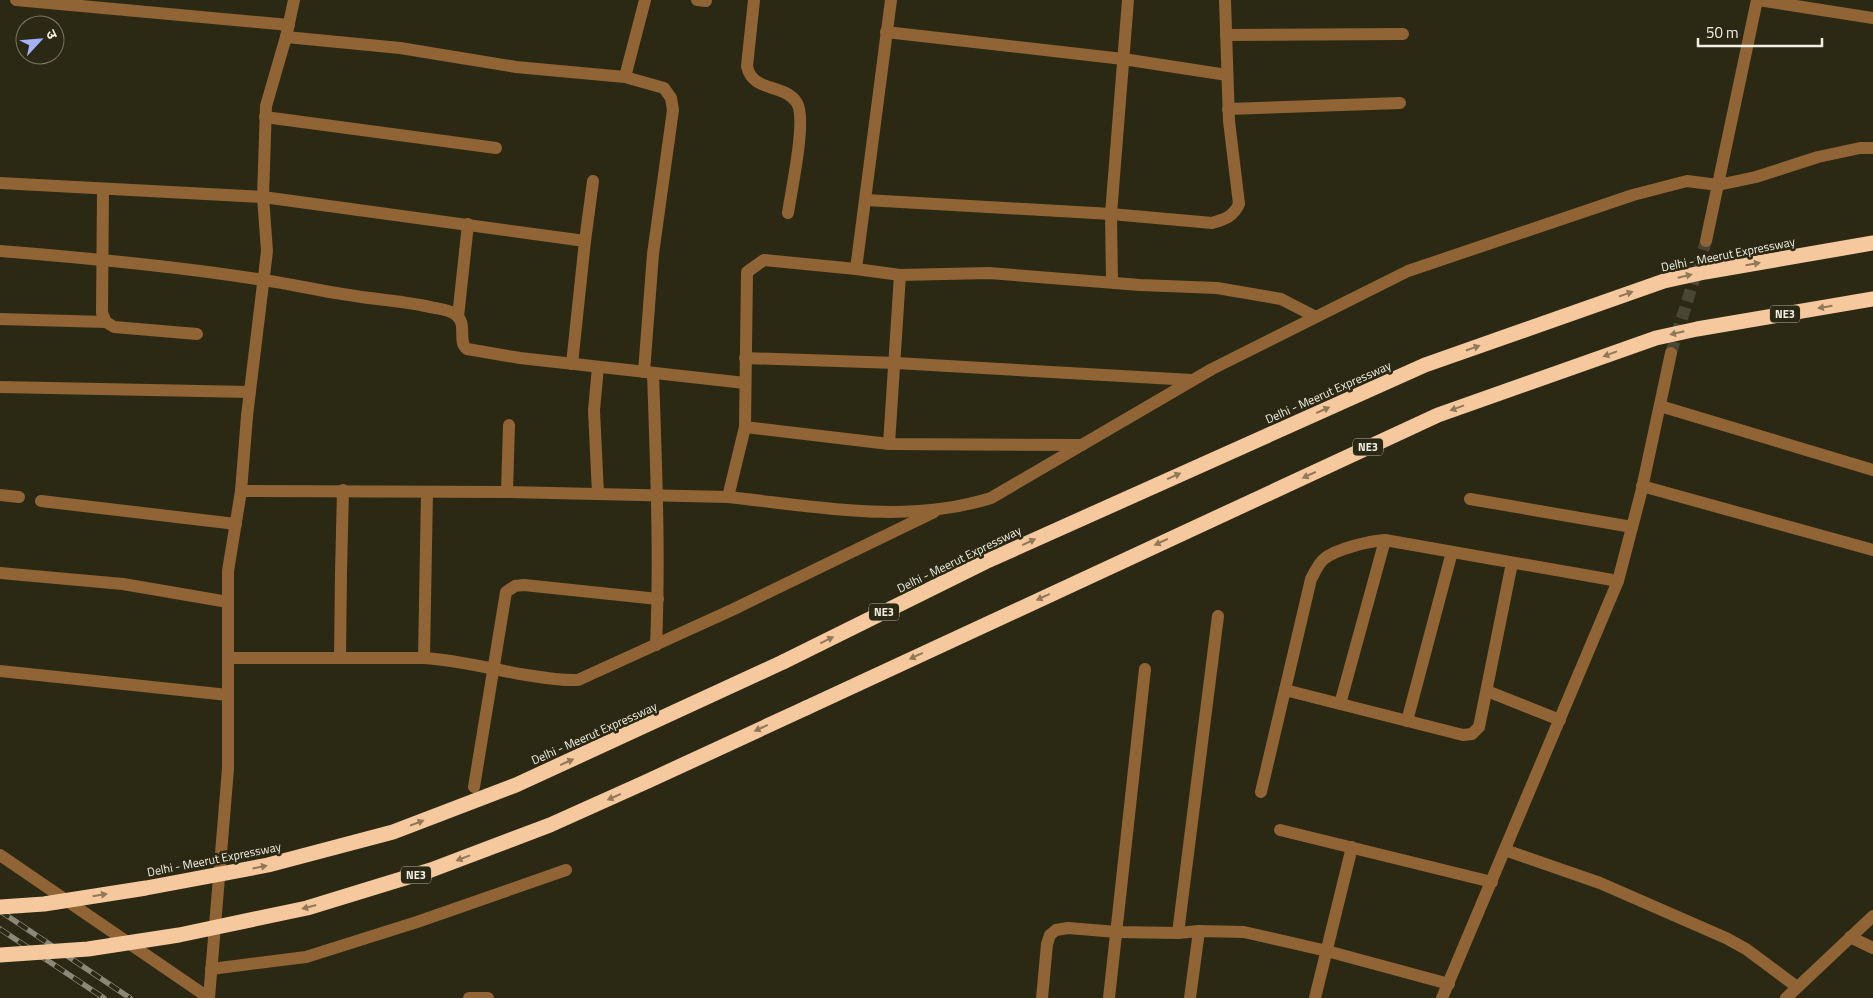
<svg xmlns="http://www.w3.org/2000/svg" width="1873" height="998" font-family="'Titillium Web','Noto Sans Devanagari',sans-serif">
<rect width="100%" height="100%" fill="#2b2814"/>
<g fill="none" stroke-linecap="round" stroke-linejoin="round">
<path stroke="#494633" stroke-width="12" stroke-dasharray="12 6" stroke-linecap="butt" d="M1671,353L1706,241"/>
<g stroke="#906435" stroke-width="12">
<path d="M16,0L289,25"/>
<path d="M697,0L706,1"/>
<path d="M754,0L747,66C752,93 785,83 797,103C807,120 791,191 788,213"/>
<path d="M1758,0L1873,18"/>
<path d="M886,32L1123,59L1227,75"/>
<path d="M1226,35L1403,34"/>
<path d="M286,37L400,48L516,67L625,77L664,88L671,98L673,110L653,254L644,372"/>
<path d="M625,77L645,0"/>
<path d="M1228,109L1400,103"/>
<path d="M265,117L496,148"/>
<path d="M0,183L263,197L585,241"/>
<path d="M103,189L102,313L106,322L114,327L197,334"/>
<path d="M866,200L1111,214L1212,223C1225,219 1233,217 1239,204L1229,121L1225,0"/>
<path d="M1706,241L1757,0"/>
<path d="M0,251C88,258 176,266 263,280C292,284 320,291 349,295C378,300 407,301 435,308C441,309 448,310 453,313C470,322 456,341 467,349L520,358L745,383"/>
<path d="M856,269L900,275L989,273L1140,285L1217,288L1281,299L1314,316"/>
<path d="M1112,282L1111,214L1128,0"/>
<path d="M458,317L468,224"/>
<path d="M0,319L106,322"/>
<path d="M745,358L896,363L1192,380"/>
<path d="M572,364L585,241L593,181"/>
<path d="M653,373C656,464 660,554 656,645"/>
<path d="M0,387L250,392"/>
<path d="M1660,406L1873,470"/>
<path d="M745,427L889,444L1082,445"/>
<path d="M889,444L900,275"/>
<path d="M1642,486L1873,550"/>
<path d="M241,491L507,492L728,497L745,427L747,272L764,260L856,269L891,0"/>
<path d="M507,492L509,425"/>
<path d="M598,494L594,410L598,367"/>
<path d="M0,495L19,497"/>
<path d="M728,497C814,506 906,525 991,498L1212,369L1408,271L1633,195L1687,181L1718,185L1756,177L1818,157L1860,148H1873"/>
<path d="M1470,499L1632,527"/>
<path d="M41,501L236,524"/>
<path d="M0,573L123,584L228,602"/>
<path d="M340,657L341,573L343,490"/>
<path d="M228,658H424C456,660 488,668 520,674C540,677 559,681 578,680L734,609L934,512"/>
<path d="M424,658L427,492"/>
<path d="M0,671L228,695"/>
<path d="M1285,690L1463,735L1472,734L1479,727L1512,563"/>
<path d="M1487,691L1560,720"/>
<path d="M1340,704L1385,540"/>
<path d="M1407,721L1452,552"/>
<path d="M474,787L506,592L515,586L524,585L658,599"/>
<path d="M1261,792L1311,579C1315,572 1318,564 1324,559C1336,549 1369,541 1385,540L1618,581"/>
<path d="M1280,830L1492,882"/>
<path d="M1505,850L1600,883L1726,938L1746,949L1797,987"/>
<path d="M0,855L209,998"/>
<path d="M1178,933L1218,616"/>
<path d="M1850,937L1873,948"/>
<path d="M211,969L306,957L417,922L566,870"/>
<path d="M209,998L228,769V571L241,491L247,416L267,251L263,197L266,106L286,37L294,0"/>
<path d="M469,998H488"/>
<path d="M1042,998L1047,944L1050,935L1056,930L1068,928L1117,932L1178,933L1199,931L1244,932L1327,951L1449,984"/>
<path d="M1109,998L1145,669"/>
<path d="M1190,998L1199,931"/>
<path d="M1315,998L1352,847"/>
<path d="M1442,998L1618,581L1641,493L1671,353"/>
<path d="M1786,998L1873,916"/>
</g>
<g stroke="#f5c99d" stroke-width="15">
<path d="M783,662L985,562L1425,365L1664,281L1705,272L1873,243"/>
<path d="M806,708L1438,415L1656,338L1697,329L1873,299"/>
</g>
<g stroke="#8a8877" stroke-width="5.5">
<g id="rail">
<path d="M0,911L130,998"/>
<path d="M0,929L104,998"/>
</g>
</g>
<use href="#rail" stroke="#2b2814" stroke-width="4" stroke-dasharray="11" stroke-linecap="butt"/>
<g stroke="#f5c99d" stroke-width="15">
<path d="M0,907L44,904L146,888L268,865L393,832L516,785L783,662"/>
<path d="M0,955L88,949L179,935L307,908L431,870L550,825L648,781L806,708"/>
</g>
</g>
<defs><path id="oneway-solid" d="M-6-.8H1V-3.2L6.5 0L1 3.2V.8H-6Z" transform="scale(1.25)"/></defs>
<g fill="#907858">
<use href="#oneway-solid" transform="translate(1753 264) rotate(-10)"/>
<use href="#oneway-solid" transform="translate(1685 276) rotate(-13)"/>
<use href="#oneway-solid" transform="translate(1626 294) rotate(-19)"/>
<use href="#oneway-solid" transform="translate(1825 307) rotate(171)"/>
<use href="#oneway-solid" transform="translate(1677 333) rotate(167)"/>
<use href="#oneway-solid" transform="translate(1473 348) rotate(-19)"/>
<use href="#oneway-solid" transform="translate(1610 354) rotate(160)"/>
<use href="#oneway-solid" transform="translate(1457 408) rotate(160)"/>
<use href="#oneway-solid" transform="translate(1323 410) rotate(-24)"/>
<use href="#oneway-solid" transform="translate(1309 475) rotate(155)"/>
<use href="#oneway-solid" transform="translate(1174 476) rotate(-24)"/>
<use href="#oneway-solid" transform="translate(1029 542) rotate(-25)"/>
<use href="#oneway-solid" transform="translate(1161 542) rotate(155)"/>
<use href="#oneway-solid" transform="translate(1043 597) rotate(155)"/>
<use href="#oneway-solid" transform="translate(827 640) rotate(-26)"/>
<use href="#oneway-solid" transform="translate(916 656) rotate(155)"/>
<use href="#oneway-solid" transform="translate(761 728) rotate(155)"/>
<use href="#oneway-solid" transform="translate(567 762) rotate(-24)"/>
<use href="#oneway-solid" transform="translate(614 797) rotate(156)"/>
<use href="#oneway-solid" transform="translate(417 823) rotate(-21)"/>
<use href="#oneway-solid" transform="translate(463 858) rotate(159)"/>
<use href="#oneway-solid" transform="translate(260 867) rotate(-11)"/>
<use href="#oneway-solid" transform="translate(100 895) rotate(-9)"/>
<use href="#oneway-solid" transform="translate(309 907) rotate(165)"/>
</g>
<g text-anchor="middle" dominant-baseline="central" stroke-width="5" stroke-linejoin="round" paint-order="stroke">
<g fill="#2b2814" stroke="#b6b4a5" stroke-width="1">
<rect x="1770" y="305.5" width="30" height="17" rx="4"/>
<rect x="1353" y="438.5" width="30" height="17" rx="4"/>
<rect x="869" y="603.5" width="30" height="17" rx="4"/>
<rect x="401" y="866.5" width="30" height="17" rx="4"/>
</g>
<g font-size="11" font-weight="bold" fill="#f1f0e3">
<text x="1785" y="314">NE3</text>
<text x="1368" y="447">NE3</text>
<text x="884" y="612">NE3</text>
<text x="416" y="875">NE3</text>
</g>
<g font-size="12" fill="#f1f0e3" stroke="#2b2814">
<text transform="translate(1728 254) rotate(-11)">Delhi - Meerut Expressway</text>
<text transform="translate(1328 392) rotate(-24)">Delhi - Meerut Expressway</text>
<text transform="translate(959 559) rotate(-26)">Delhi - Meerut Expressway</text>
<text transform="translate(594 733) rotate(-24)">Delhi - Meerut Expressway</text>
<text transform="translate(214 859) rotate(-11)">Delhi - Meerut Expressway</text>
</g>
</g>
<g transform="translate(40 40) rotate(64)"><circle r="24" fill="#2b2814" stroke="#7a7867"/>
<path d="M0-4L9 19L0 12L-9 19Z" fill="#a4b2fc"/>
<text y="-8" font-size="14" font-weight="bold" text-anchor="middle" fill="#f1f0e3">उ</text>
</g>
<path d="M1698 38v8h124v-8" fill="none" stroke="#f1f0e3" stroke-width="2.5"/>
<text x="1706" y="38" font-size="15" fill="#f1f0e3" stroke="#2b2814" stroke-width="4" paint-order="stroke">50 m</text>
</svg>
